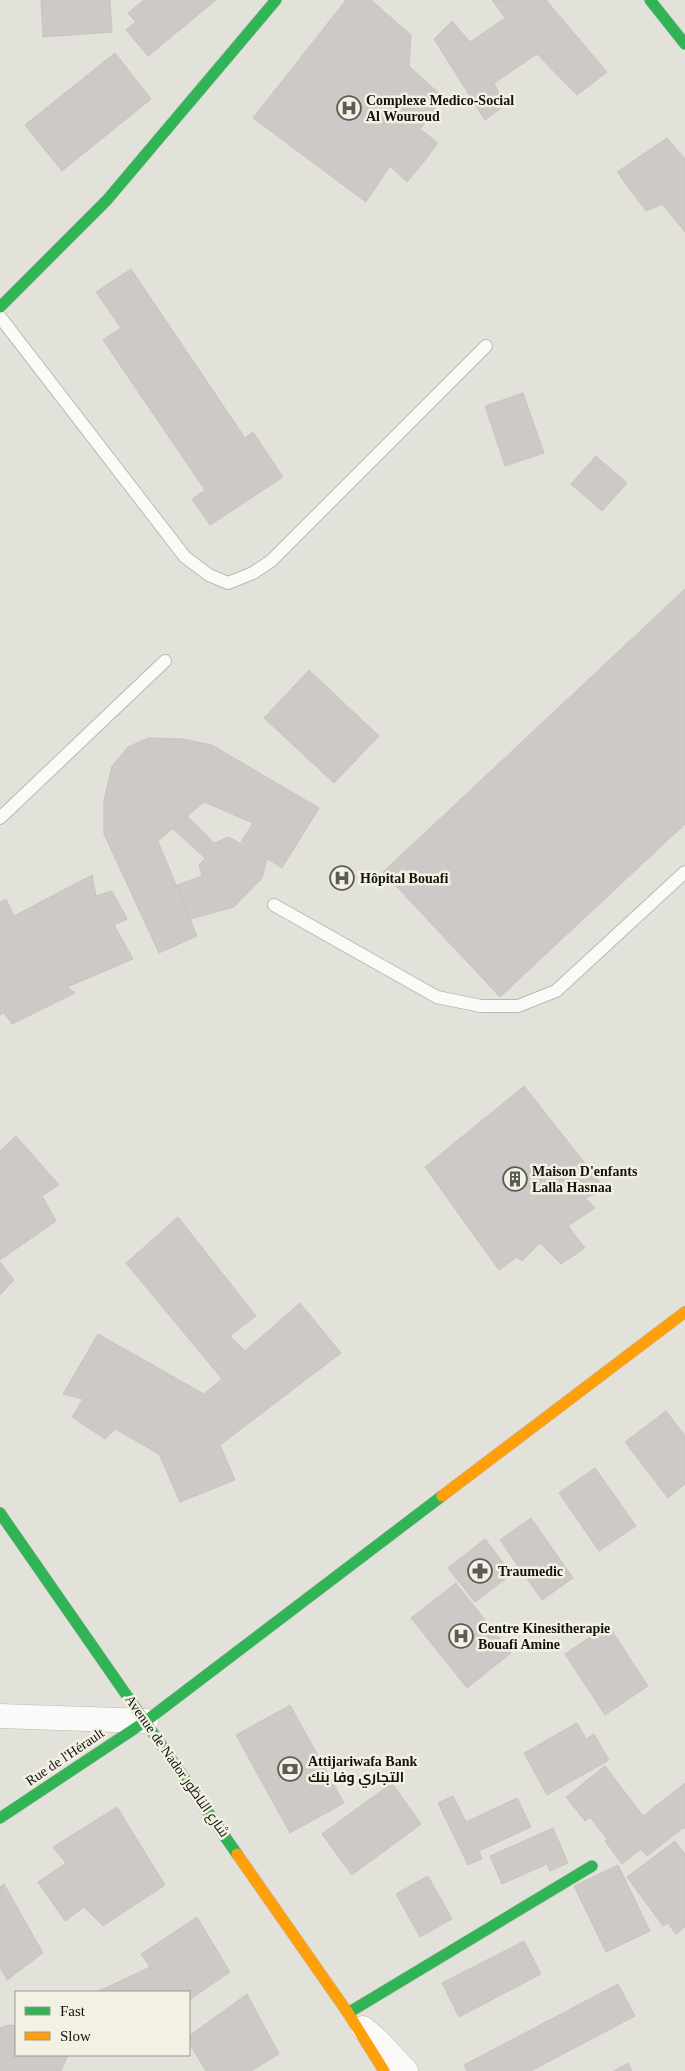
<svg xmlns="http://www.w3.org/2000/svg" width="685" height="2071" font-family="'Times New Roman',Cairo,serif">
<rect width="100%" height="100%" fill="#e2e1da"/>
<g fill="#ccc9c6" stroke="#c8c4c2">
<path d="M41,0H110L112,32L43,37Z"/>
<path d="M144,0H216L148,56L126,30L136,22L128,13Z"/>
<path d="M346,0H371L411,35L409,66L444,98L420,129L438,143L422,164L407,182L390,166L366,202L253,118Z"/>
<path d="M492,0H546L607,72L577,95L537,54L494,83L505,105L485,120L434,39L452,21L470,42L505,18Z"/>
<path d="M115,53L151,99L62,171L25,125Z"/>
<path d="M667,138L685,159V232L662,204L646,211L617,172Z"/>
<path d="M131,269L245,438L253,432L283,477L210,525L192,499L205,490L103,340L121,328L96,292Z"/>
<path d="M523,393L544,453L505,466L485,406Z"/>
<path d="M596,456L627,483L602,511L571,484Z"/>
<path d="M685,589V824L500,997L383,872Z"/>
<path d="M309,670L379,736L334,783L264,718Z"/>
<path d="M148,738L182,739L212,745L319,808L282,868L241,842L253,823L204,802L158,841L197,936L159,953L104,834V800L112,766L128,747Z"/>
<path d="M187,816L214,843L229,837L267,859L262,878L234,907L190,919L177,885L202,876L199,865L205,858L172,828Z"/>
<path d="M92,875L96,896L112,891L127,919L114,925L133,959L67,987L75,993L12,1024L4,1013L0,1015V902L6,899L14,916Z"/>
<path d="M524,1086L606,1190L585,1198L595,1208L568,1226L585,1248L561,1264L540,1243L522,1261L517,1257L499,1270L425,1167Z"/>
<path d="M16,1136L59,1185L42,1196L56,1221L0,1260V1151Z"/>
<path d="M178,1217L256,1316L230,1336L245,1351L300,1303L341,1353L220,1445L235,1480L180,1502L159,1454L115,1429L105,1439L72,1417L83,1399L63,1394L98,1334L204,1394L222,1379L126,1263Z"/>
<path d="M0,1262L14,1280L0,1295Z"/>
<path d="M666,1411L685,1436V1484L668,1498L625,1442Z"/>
<path d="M595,1468L636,1526L599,1551L559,1493Z"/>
<path d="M531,1518L573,1578L542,1600L500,1540Z"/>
<path d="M485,1539L512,1574L475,1602L448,1568Z"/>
<path d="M456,1583L511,1653L467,1688L411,1618Z"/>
<path d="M608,1625L648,1686L605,1715L565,1654Z"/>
<path d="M290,1705L344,1803L290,1833L236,1735Z"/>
<path d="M577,1723L586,1739L594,1734L609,1760L547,1795L524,1753Z"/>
<path d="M605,1766L643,1816L685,1783V1829L684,1827L647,1856L641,1849L622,1864L605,1841L607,1839L590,1817L585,1821L566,1797Z"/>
<path d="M392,1783L421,1824L352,1875L322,1834Z"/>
<path d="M453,1796L466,1822L517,1798L531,1827L479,1851L482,1859L468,1865L438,1803Z"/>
<path d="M117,1807L165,1885L103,1926L84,1907L65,1921L38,1882L66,1863L53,1847Z"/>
<path d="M553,1828L568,1863L550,1871L547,1864L502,1884L490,1856Z"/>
<path d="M675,1841L685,1854V1927L676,1934L668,1923L663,1926L627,1877Z"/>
<path d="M618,1865L650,1931L606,1952L574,1886Z"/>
<path d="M428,1876L452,1919L420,1937L396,1894Z"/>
<path d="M4,1884L43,1953L7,1980L0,1967V1887Z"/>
<path d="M197,1917L230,1972L189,2000V1992H167L141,1954Z"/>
<path d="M524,1941L541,1974L459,2017L442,1983Z"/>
<path d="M150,1967L166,1991L163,1992H97Z"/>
<path d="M618,1984L635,2016L531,2071H467L464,2065Z"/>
<path d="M247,1994L279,2054L251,2071H206L189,2043V2036Z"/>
<path d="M8,2025L16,2026V2055H68L61,2071H0V2028Z"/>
<path d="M628,2063L632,2071H614Z"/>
</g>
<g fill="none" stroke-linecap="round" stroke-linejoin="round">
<g stroke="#b9b9b4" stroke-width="14">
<g id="lane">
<path d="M0,317L185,557L209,575L228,583L253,573L271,561L486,346"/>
<path d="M0,818L165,661"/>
<path d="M274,905L437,997L481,1006H518L556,991L685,872"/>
</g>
</g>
<g stroke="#b9b9b4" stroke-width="25">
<g id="street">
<path d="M0,1716L146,1721"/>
<path d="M363,2028L377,2040L406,2071"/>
</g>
</g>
<g stroke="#b9b9b4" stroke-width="12">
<g id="fast">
<path d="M650,0L685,44"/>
<path d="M0,307L107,200L276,0"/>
<path d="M0,1513L237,1854"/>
<path d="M0,1818L146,1721L442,1496"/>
<path d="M348,2013L592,1866"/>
</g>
</g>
<g stroke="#b9b9b4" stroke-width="12">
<g id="slow">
<path d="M442,1496L685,1312"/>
<path d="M237,1854L348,2013L384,2071"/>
</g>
</g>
<use href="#lane" stroke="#fbfaf9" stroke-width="12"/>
<use href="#street" stroke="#fbfaf9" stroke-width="24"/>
<use href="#fast" stroke="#30b455" stroke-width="11"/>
<use href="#slow" stroke="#ff9f0a" stroke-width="11"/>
</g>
<defs>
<g id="hospital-ring" transform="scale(1.25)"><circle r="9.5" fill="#f3f1e3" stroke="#5c5c56" stroke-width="1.5"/><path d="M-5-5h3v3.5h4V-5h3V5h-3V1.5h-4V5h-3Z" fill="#5c5c56"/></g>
<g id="building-ring" transform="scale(1.25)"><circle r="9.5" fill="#f3f1e3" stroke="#5c5c56" stroke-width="1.5"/><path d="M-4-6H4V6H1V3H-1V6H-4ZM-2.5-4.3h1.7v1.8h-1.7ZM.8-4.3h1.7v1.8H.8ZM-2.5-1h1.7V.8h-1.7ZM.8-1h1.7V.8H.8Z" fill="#5c5c56"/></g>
<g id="pharmacy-ring" transform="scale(1.25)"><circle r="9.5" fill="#f3f1e3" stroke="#5c5c56" stroke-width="1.5"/><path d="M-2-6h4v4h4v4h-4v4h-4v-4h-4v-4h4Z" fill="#5c5c56"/></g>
<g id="bank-ring" transform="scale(1.25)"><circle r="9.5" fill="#f3f1e3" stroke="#5c5c56" stroke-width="1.5"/><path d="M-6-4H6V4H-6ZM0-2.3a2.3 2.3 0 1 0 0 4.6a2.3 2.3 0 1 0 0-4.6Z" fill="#5c5c56"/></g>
</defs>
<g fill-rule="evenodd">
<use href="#hospital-ring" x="349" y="108"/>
<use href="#hospital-ring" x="342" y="878"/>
<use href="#building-ring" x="515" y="1179"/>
<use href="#pharmacy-ring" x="480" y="1571"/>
<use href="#hospital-ring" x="461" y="1636"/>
<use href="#bank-ring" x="290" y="1769"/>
</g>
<g text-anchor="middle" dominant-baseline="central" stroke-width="5" stroke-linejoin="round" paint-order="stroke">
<g font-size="14" font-weight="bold" fill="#14140f" stroke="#f3f1e3" text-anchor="start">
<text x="366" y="100">Complexe Medico-Social<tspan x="366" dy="16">Al Wouroud</tspan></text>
<text x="360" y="878">Hôpital Bouafi</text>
<text x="532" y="1171">Maison D'enfants<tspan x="532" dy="16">Lalla Hasnaa</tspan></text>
<text x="498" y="1571">Traumedic</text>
<text x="478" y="1628">Centre Kinesitherapie<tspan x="478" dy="16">Bouafi Amine</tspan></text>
<text x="308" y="1761">Attijariwafa Bank<tspan x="308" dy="16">التجاري وفا بنك</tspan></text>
</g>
<g font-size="14" fill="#14140f" stroke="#f3f1e3">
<text transform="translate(65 1757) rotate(-34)">Rue de l'Hérault</text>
<text transform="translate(177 1766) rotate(55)">Avenue de Nador شارع الناظور</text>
</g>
</g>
<rect x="15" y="1991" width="175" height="65" fill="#f3f1e3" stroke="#9a998e"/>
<rect x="25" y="2007" width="25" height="8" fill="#30b455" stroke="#9a998e"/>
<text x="60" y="2016" font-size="15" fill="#14140f">Fast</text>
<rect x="25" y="2032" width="25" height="8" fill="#ff9f0a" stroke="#9a998e"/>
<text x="60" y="2041" font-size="15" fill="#14140f">Slow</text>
</svg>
